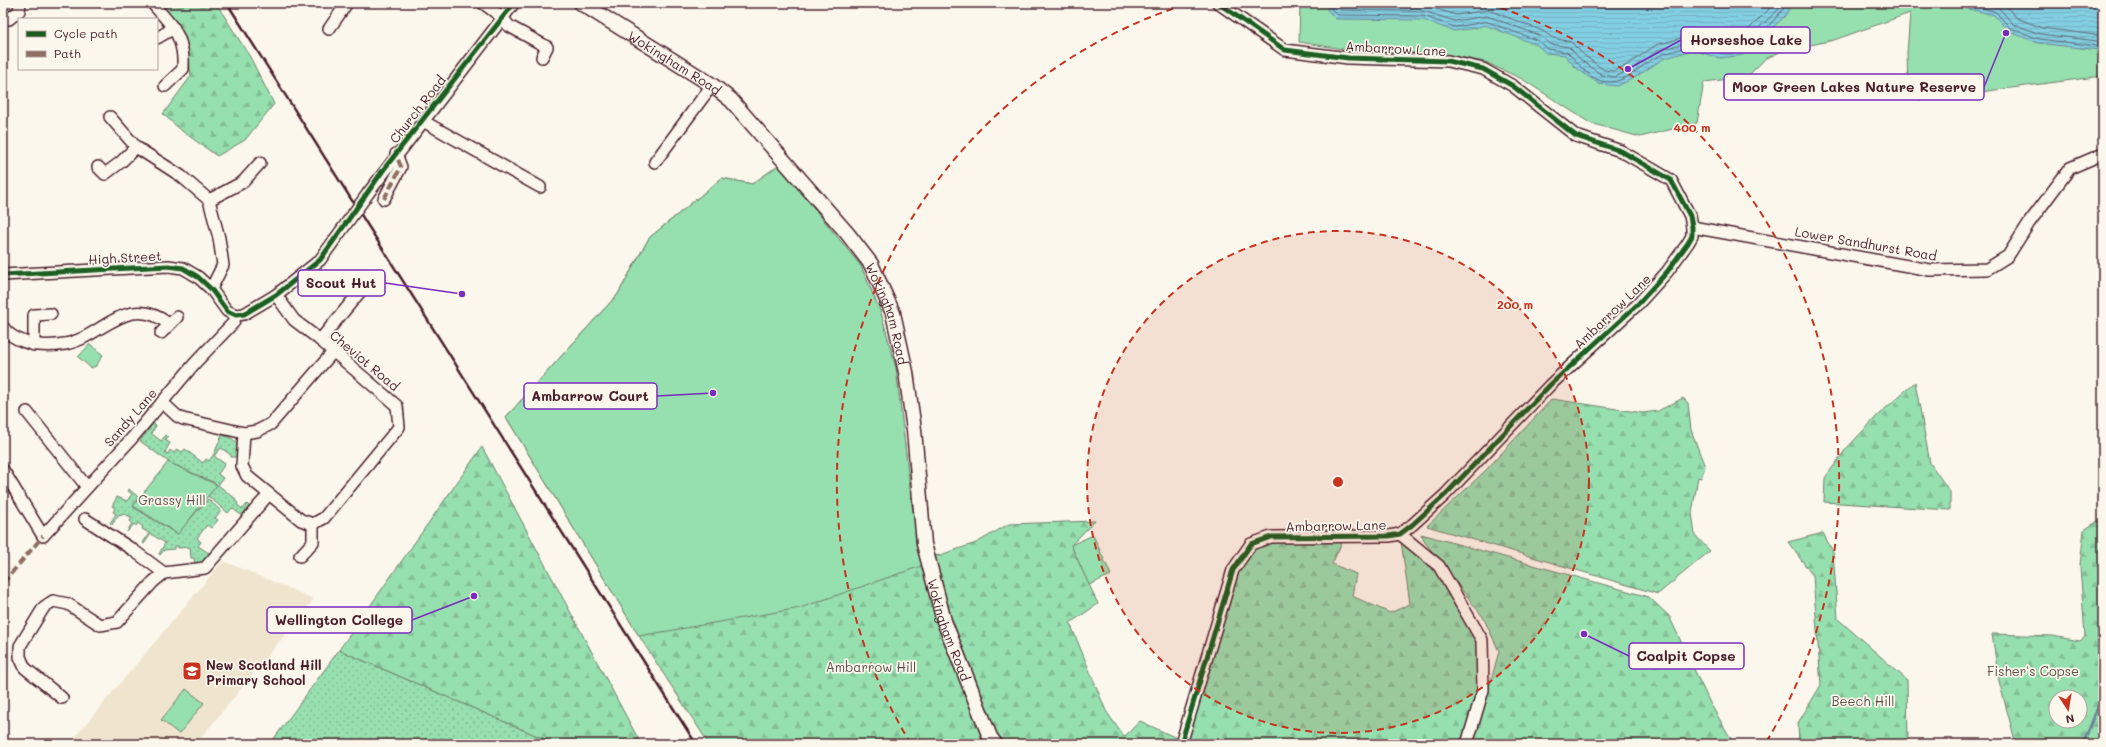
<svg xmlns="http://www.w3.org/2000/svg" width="2106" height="747" font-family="Mali,sans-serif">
<defs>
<pattern id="grass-dots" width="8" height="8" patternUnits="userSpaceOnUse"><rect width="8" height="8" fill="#96dfae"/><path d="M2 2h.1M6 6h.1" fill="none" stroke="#83bf96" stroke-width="1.8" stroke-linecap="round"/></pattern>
<pattern id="forest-firs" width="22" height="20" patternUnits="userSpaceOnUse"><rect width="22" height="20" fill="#96dfae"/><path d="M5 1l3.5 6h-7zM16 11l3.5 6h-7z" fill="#83bf96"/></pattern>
<pattern id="water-rules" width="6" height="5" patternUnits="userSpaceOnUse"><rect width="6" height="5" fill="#83cfe2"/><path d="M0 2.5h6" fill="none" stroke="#73b1c2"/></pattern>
</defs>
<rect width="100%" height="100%" fill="#fbf7ec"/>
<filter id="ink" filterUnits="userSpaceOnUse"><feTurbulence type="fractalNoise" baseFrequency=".025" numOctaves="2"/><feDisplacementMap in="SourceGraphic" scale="8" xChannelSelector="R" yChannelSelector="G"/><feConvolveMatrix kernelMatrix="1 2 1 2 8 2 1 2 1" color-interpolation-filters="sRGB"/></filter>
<g filter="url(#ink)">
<path fill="#efe5cf" d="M223,561L314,599L196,744H69Z"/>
<g fill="url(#grass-dots)" stroke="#707f6c">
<path d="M153,423L156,426L151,433L161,441L166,435L168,437L165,440L170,443L165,452L168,454L170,450L174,453L177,449L182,452L185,449L203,463L206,459L209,461L214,454L222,435C237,439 238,442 238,457H231V455L221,448L214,456L225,464L218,474L223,478L218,485L236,499L235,501L238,503L237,505L243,509L247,504L249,506L242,516L232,508L228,513L208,496L217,485L215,483L170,463L140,441Z"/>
<path d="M129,489L138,497L133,507L177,534L208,499L221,511L215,518L218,520L211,528L207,525L197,538L201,542L198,546L212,555L203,563L195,565L194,558H191L190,547L178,548V546H175V549L164,550L160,555L159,554L165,543L151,534L144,544L143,543L149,533L142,529L143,527L138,523L136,526L134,524L127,532L132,523L130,521L132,517L123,514L121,516L119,514L112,525L110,523L116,514L113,512L115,508L112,506L117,497L127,501L132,494L128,491Z"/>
<path d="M339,650L556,744H270Z"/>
</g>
<g fill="url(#forest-firs)" stroke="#707f6c" fill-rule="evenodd">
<path d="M160,3H216L250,57L274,104L245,140L217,156L182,131L163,114L191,76C187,44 183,27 160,3Z"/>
<path d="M779,165L861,266L881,313L896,368L912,506L921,561L987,744H709L639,636L506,417L618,294L649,238L722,178L752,184Z"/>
<path d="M1915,382L1930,463L1950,492V510L1824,502L1825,478L1846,449L1878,415Z"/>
<path d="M1683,398L1688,403L1691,430L1705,467L1701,478L1698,477L1692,513L1695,535L1710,551L1658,594L1427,526L1485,471L1552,399L1643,413L1658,411Z"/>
<path d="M482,447L641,744H556L339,650Z"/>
<path d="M1095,521L1071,545L1098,604L1070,623L1106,711L1124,737L1140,721L1183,741L1233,570L1251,544L1345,536L1332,564L1356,574L1352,596L1390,613L1410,604L1400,534L1439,566L1482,640L1483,690L1467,744H995L927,557L940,555L976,543L1009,524Z"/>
<path d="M2098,521H2103V744H2016L1999,681L1992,634L2052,636L2080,641L2085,637L2080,565L2084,530ZM2056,697H2080V721H2056Z"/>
<path d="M1823,533L1833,552L1838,619L1907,680L1908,744H1799L1798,723L1821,685L1813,576L1788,542Z"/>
<path d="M1421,534L1649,597L1669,616L1710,703L1734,744H1474L1499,651L1483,617L1424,541Z"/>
</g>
<g fill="#96dfae" stroke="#707f6c">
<path d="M1300,3H2103V76L1919,100L1908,89L1907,53L1910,13L1834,40L1782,51L1765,59L1747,77L1704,82L1697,123L1640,137L1590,123L1522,79L1485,62L1448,55L1349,50L1299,42Z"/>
<path d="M779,165L861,266L881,313L896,368L912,506L924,565L800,608L639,636L506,417L618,294L649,238L722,178L752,184Z"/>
<path d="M90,344L103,355L96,366L91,368L78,357Z"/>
<path d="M168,462L217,485L178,534L133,506Z"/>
<path d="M1093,535L1111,575L1089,585L1071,545Z"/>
<path d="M186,689L204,703L179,734L161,720Z"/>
</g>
<g fill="url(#water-rules)" stroke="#6c8999">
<path d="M1326,3H1792L1785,16L1743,55L1720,58L1692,50L1663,59L1634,78L1617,86L1599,84L1575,67L1565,55L1546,53L1537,45L1485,25L1475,28L1454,31L1423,20L1336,19L1328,11Z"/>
<path d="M1960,3H2103V49L2098,50L2038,43L2008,31L1994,15L1965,8Z"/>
</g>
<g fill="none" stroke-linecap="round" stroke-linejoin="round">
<g stroke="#616574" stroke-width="1">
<path d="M1330,3L1332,10L1338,15L1423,16L1455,27L1474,24L1485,21L1539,41L1548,49L1567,52C1577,61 1587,77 1601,81C1628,87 1641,61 1664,54C1672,52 1685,46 1693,47C1710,48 1724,59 1741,51C1750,47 1782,12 1788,3"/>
<path d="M1335,3L1340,10L1423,11L1455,21L1487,16L1541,36L1550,44L1569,47L1581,60L1602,75L1615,77L1630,70L1659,50L1690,42L1721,49L1739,46L1778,10L1782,3"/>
<path d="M1342,3L1424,5L1456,15L1488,10L1543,31L1553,38L1571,42L1585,56L1604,70L1614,71L1627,65L1656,45L1689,36L1721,43L1737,41L1775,3"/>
<path d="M1966,3L1996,12L2010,28L2039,39L2097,46L2103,45"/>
<path d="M1983,3L1998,7L2013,24L2040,34L2097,41L2103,40"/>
<path d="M2003,3L2017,18L2042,28L2096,35L2103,34"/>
</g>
<g stroke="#6c8999" stroke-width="2.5">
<path d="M2103,678V681"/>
<path d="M2083,744L2103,694"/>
</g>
<g stroke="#4a1f2b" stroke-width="14">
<g id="minor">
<path d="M152,3C172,26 185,36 183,69L165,86"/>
<path d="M483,3L502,17L509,26L547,47L542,57"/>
<path d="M9,19L19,11L20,3"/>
<path d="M329,29L347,3"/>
<path d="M157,38L174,28"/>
<path d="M110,117L136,147L181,176L209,200L219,238L223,265L211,289"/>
<path d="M423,121L540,187"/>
<path d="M655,162L712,85"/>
<path d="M98,167L105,174L121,162L136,147"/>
<path d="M369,192L514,3"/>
<path d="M384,199L401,167L396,154"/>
<path d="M209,200L243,182L260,163"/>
<path d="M1692,227L1930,270L1987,269L2008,256L2029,223L2070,168L2103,154"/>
<path d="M3,275L168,266L183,268L198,277L211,289L227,311L236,315L244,314L276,295L320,260L341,231"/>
<path d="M3,327C8,335 16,339 25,342C37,346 53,346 65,344C102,338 127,291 169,324"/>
<path d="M161,333L177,317"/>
<path d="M320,340L364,287"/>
<path d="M34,345V315L51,314"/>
<path d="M162,402L177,416L183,419L244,433L257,431L271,424L333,352"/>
<path d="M27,412L87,487"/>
<path d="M244,433L242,466L247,476L301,520L313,524L324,518L399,427L397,406L320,340L294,320L276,295"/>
<path d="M3,470L43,536L133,437L195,363L233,323L236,315"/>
<path d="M85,519L133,550L164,573"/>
<path d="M1400,534L1439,566L1482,640L1483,690L1467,744"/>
<path d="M300,556L313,542V524"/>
<path d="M62,698L25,668L20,657V646L44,607L53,601L68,604L100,625L117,622L153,582L164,573L205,568L269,494"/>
<path d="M1181,744L1233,570L1251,544L1271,537L1389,536L1400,534L1412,525L1445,495L1550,385L1638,304L1667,272L1688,243L1692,236V227L1690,216L1671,180L1621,151L1576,136L1513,86L1483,69L1448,61L1348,58L1285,50L1218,3"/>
</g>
</g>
<g stroke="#4a1f2b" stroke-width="17">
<g id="major">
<path id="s1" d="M581,3L712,85L731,100L847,233L871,264L893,313L906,372L914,430L924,544L944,621L990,737L995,744"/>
</g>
</g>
<use href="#minor" stroke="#fbf7ec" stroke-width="11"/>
<use href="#major" stroke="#fbf7ec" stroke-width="14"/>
<path stroke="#4a1f2b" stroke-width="2.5" d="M227,3L696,744"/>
<g stroke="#4a1f2b" stroke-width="14" stroke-linecap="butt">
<path id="minor-bridge" d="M341,231L369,192"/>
</g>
<use href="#minor-bridge" stroke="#fbf7ec" stroke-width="11"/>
<g stroke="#8d6e63" stroke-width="4" stroke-dasharray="8 4" stroke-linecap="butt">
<path d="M384,199L401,167L396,154"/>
<path d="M3,583L43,536"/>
</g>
<g stroke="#fbf7ec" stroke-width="8">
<g id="cycleway">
<path d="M3,275L168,266L183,268L198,277L211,289L227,311L236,315L244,314L276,295L320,260L384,169L514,3"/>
<path d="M1181,744L1233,570L1251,544L1271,537L1389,536L1400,534L1412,525L1445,495L1550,385L1638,304L1667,272L1688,243L1692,236V227L1690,216L1671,180L1621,151L1576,136L1513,86L1483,69L1448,61L1348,58L1285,50L1218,3"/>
</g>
</g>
<use href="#cycleway" stroke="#1b5e20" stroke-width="5"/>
</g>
</g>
<circle cx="1338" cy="482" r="251" fill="#c8321e" fill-opacity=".12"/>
<g fill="none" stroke="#c8321e" stroke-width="2" stroke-dasharray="7 5">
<circle cx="1338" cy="482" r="251"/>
<path d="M911 744A501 501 0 0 1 1187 4M1489 4A501 501 0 0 1 1765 744"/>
</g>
<defs>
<g id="school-square" transform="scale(1)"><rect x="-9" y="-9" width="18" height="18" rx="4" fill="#c8321e" stroke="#fbf7ec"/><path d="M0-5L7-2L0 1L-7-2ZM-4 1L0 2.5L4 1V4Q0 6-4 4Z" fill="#fff"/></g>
</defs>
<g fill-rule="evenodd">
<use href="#school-square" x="192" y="671"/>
</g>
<g text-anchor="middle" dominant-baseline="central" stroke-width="3.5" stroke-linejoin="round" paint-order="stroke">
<g font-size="13" fill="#4a1f2b" stroke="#fbf7ec">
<text transform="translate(1396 48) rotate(3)">Ambarrow Lane</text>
<text stroke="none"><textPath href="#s1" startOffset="111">Wokingham Road</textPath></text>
<text transform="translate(417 109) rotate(-52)">Church Road</text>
<text transform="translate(1866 243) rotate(10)">Lower Sandhurst Road</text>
<text transform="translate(125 257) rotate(-3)">High Street</text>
<text transform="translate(1612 311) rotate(-44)">Ambarrow Lane</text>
<text stroke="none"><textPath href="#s1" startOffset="447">Wokingham Road</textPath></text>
<text transform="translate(365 360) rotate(40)">Cheviot Road</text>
<text transform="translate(130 417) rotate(-49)">Sandy Lane</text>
<text transform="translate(1336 525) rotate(-1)">Ambarrow Lane</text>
<text stroke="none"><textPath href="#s1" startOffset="771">Wokingham Road</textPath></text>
</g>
<g font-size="13" fill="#5d4f4c" stroke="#fbf7ec">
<text x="172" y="499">Grassy Hill</text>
<text x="871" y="666">Ambarrow Hill</text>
<text x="2033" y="670">Fisher's Copse</text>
<text x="1863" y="700">Beech Hill</text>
</g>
<g font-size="13" font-weight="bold" fill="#4a1f2b" stroke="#fbf7ec" text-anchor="start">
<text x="206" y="664">New Scotland Hill<tspan x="206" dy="15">Primary School</tspan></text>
</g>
</g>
<circle cx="1338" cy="482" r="6" fill="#c8321e" stroke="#fbf7ec" stroke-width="2"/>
<g font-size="12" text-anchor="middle" font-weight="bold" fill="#c8321e" stroke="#fbf7ec" stroke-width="3.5" stroke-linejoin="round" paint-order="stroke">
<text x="1692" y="132">400 m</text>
<text x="1515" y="309">200 m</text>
</g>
<path fill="none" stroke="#7b2cbf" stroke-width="1.5" d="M1628 69L1681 40M2006 33L1984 87M462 294L385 283M713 393L657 396M474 596L412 620M1584 634L1629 656"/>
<g fill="#7b2cbf" stroke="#fbf7ec" stroke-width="1.5">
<circle cx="1628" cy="69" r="4"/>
<circle cx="2006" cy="33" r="4"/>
<circle cx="462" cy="294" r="4"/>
<circle cx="713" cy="393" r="4"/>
<circle cx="474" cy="596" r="4"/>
<circle cx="1584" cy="634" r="4"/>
</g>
<g fill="#fbf7ec" stroke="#7b2cbf" stroke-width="1.5">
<rect x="1681" y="27" width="129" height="26" rx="4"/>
<rect x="1724" y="74" width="260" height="26" rx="4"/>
<rect x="298" y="270" width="87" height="26" rx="4"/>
<rect x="524" y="383" width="133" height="26" rx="4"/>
<rect x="267" y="607" width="145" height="26" rx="4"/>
<rect x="1629" y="643" width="115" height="26" rx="4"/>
</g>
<g font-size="14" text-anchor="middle" font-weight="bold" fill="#4a1f2b">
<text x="1746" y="45">Horseshoe Lake</text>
<text x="1854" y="92">Moor Green Lakes Nature Reserve</text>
<text x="341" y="288">Scout Hut</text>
<text x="590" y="401">Ambarrow Court</text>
<text x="339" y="625">Wellington College</text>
<text x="1686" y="661">Coalpit Copse</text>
</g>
<rect width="2106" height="747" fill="none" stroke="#fbf7ec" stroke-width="16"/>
<rect x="8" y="8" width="2090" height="731" fill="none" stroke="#4a1f2b" stroke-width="1.5" filter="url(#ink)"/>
<rect x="18" y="18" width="140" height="52" fill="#fbf7ec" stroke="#b4a19f"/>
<rect x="26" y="31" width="20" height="6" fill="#1b5e20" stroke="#b4a19f"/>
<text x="54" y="38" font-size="12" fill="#4a1f2b">Cycle path</text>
<rect x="26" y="51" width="20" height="6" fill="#8d6e63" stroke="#b4a19f"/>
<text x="54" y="58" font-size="12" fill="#4a1f2b">Path</text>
<g transform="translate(2068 709) rotate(168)"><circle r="19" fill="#fbf7ec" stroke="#b4a19f"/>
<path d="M0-3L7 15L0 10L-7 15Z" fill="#c8321e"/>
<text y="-6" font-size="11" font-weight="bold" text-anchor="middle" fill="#4a1f2b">N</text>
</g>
</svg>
